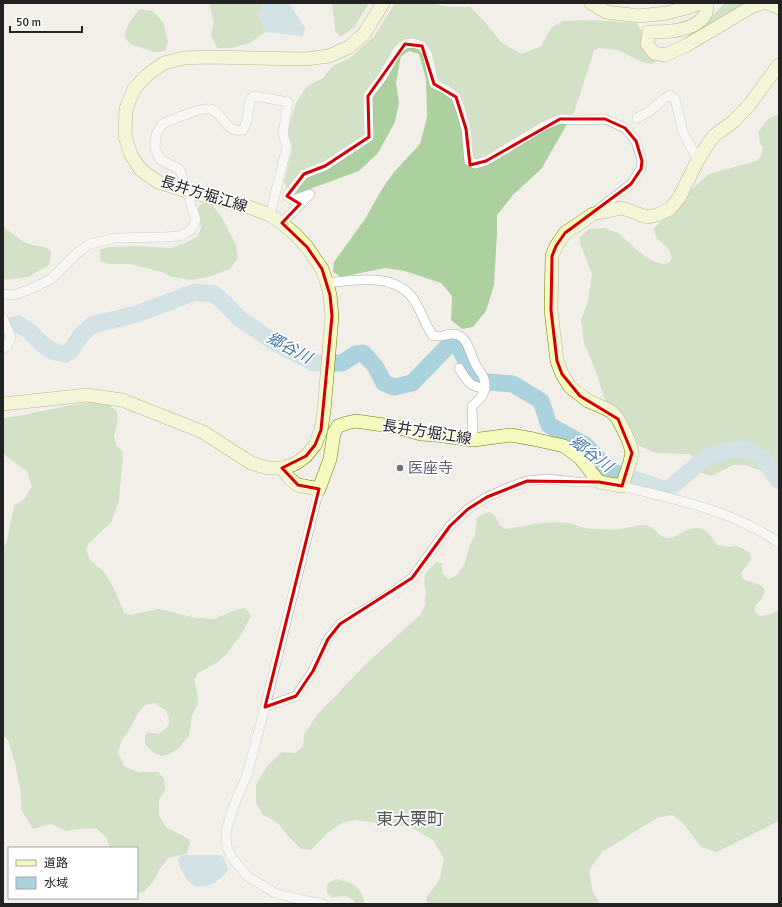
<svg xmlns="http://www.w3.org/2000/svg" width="782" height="907" font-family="Signika,'Noto Sans JP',sans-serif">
<rect width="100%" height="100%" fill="#f2efe9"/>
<g fill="#add19e">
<path d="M209,3H264L258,14L265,32L250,43L232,48H217L211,35L214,22Z"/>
<path d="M332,3H369L354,27L341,37L335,31Z"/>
<path d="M395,3H437L438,5L454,7H470L485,22L501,42L521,54L540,47L552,27L563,21L592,20L636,23L644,33L657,61L652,64L642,62L618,50L599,48L594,51L575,110L542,168L513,195L497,215V234L494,285L486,311L473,327L462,329L451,320L452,296L441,283L405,271L385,268L341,277L333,272L334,262L365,219L382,189L394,172L420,144L427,117L426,79L419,54L409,51L401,56L396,83L399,103L395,122L378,153L359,171L293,195L286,187L284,182L292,149L287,134L295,105L306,87L323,78L333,66L350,58L375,35Z"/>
<path d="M725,3H750L692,36H688L689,31L711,17Z"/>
<path d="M140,9L153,11L163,22L168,42L165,51C152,53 152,52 140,47C138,46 134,46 131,44C117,34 133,17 140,9Z"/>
<path d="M779,114V472H765L745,465H733L712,476L702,473L694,458L689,454L656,453L637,445L612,421L605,400L595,369L584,343L581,320L588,301L592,274L580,243V237L589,229L604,228L618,233L637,250L652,261L663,264L669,263L672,257L668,248L657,239L653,229L660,222L674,213L691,190L709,174L746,164L758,160L761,156L763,147L760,143L758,132L768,119Z"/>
<path d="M207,203L214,207L221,216L236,245L238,258L230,269L211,276L193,280L172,277L162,272L131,264H110L100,261V250L108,247L136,246L171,248L186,243L198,236L201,228L198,208L201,204Z"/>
<path d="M3,227C10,231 21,241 27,243C40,249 57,242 49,265L28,277L3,280Z"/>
<path d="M92,402L109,405L117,411L118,418L114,436L116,445L122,451L123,461L120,486L119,500L112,521L88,544L86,549L90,560L104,572L114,588L124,613L130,615L159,609L196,618L214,619L236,610L244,608L248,611L251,616L241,635L227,653L218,662L198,673L194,680L197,690L198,703L192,716L189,736L179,748L170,754L161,756L154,753L145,744V736L148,732L159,734C171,725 171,724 166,710L154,703L146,705L140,710L129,730L121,742L118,753L125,767L139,772H158L164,779L165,790L159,800V815L166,827L189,839L190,844L186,854L168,858L159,870L154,881L144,892L137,893V848H110L106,837L96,828L78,829L66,831L51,824L33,829L21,810V793L15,763L8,740L3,735V548L7,541L14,506L25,498L32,487L27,471L3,454V419C10,416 17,416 24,415C47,410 69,405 92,402Z"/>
<path d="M489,512L495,516L500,525L505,529C527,526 548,520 569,523C577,525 585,529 593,529C602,529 612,530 621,529C628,528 635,525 642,525C655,524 658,538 668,538C674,538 680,534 685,531C700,523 710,532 717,545L729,547L737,546L742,548L750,553L751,560L741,573L743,579C752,584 760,581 765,591L761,600L755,606V612L760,616C766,615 774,614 779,609V821L717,852L701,847L682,822L672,815L657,818L602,852L589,870L592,889L600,904H428L426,897L439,881L444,859L433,840L410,827L355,820L342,823L327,833L311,850L301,849L287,835L278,823L263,815L256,803V785L267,766L282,752L295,753L303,747L304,735L317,715L366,664L421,614L425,605L426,592L424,582L425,574L436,562L442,563V573L448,579L456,576L465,563L469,547L475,535L477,517Z"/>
<path d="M336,879C353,883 361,885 365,904H355L354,900L346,896L332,897L327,893V884Z"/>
</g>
<g fill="#aad3df">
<path d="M264,3H289L305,28L303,36L265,32L258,14Z"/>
<path d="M185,855H221L225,860L228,870C216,886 194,896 183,873C181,869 178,864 178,859L181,856Z"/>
</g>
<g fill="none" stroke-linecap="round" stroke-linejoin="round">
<path stroke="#aad3df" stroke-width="17" d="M3,329L18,324L28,330L42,344L52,351L65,354L72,349L82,334L92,325L137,314L195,292L214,294L226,304L240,319L277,344L314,363H342L356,354L363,353L375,366L384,383L394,387L412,383L448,346L457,344L477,381L513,384L541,401L549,425L585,445L610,471L667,490L707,457L727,451L745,449L763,458L779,481"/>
<g stroke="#a9a9a9" stroke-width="10">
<g id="street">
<path d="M637,118L650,111L664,99L670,95L675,99L683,132L698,160"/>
<path d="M282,223L310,194L293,200L287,196L304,174L325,166L369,137L368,96L383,76L398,50L405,44L413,43L422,46L427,53L434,84L445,89L456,97L461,111L466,129L469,161L475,164L486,161L544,126L560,119L575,120L605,119L625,128L636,141L642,161L641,169L631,184L594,213"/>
<path d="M327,283C355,280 395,272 414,300C422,312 425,325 433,336C435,336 437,336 440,336C445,336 452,332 458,335C469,339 471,358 477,367C481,373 486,378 485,386C485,395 478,401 472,406L473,440"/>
<path d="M3,294L14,295L33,288L51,279L76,254L90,244L115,238L164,237L180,236L191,230L196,220L180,170L160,159L155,148L156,135L162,124C172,120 201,107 210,109C221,111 225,129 236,130C239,131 241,130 243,130L247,121L250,100L254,96L288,102L283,134L287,146L270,215"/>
<path d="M3,318L11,337L7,346L3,349"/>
<path d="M459,368C466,379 470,388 485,388"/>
<path d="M622,486C676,500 733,510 779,543"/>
<path d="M319,489L265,707L247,775L232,810L226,832L227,847L231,856L247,876L275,893L298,899L323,904"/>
<path d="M265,707L296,696L313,671L328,639L340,624L383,599L412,578L450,526L468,509L487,497L505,489L527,481L548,479L576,482H599"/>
</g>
</g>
<g stroke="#707d05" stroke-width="14">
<g id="secondary">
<path d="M591,3L606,12L639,16L667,13L686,8L701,3"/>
<path d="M707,3C707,7 707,12 705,15C694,32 666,32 649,32L647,44L654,53L665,55L687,45L753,6L763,3"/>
<path d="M767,3L775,6L779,8"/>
<path d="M3,404L87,395L122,400L203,432L251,463L268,468H282L295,464L306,456L315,445L321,430L324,411L332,316L330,295L327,283L322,269L307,247L296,235L282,223L270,215L249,207L187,191L158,182L141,170L131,155L125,136L126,109L134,89L147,75L164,63L184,58L207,57L306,59L329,56L349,47L364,34L383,3"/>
<path d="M282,468L290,479L298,485L319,489L330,459L334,433L338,426L347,423L356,421L397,427L421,434L437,435L473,440L511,435L533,439L564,446L580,458L599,482L622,486L630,462L632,452L628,439L618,419L612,412L600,406L588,401L570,387L562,374L557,361L551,310L552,256L556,246L565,233L593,214L622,208L633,212L641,215L648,217L657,215L670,209L679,198L698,160L709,142L715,135L734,121L750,104L766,82L779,65"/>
</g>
</g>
<use href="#street" stroke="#fff" stroke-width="9"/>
<use href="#secondary" stroke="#f7fabf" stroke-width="13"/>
</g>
<path d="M0 0H782V907H0ZM405,44L422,46L434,84L456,97L466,129L470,165L486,161L560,119H605L625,128L636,141L642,161L641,169L631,184L565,233L556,246L552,256L551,310L557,361L562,374L580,396L618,419L632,453L622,486L599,482L527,481L487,497L468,509L450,526L412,578L340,624L328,639L313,671L296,696L265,707L319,489L298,485L282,468L306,456L315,445L321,430L332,316L330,295L322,269L307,247L282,223L300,204L287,196L304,174L325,166L369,137L368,96Z" fill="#f2efe9" fill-opacity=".55" fill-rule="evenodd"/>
<path fill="none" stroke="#d40000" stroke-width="3" stroke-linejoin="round" d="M405,44L422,46L434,84L456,97L466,129L470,165L486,161L560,119H605L625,128L636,141L642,161L641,169L631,184L565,233L556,246L552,256L551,310L557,361L562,374L580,396L618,419L632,453L622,486L599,482L527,481L487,497L468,509L450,526L412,578L340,624L328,639L313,671L296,696L265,707L319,489L298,485L282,468L306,456L315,445L321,430L332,316L330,295L322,269L307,247L282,223L300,204L287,196L304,174L325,166L369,137L368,96Z"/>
<circle fill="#6b7280" stroke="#fff" stroke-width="1.5" cx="400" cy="468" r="4"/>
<g text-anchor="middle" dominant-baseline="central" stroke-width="3.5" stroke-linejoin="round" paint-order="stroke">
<g font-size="15" fill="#222" stroke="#fff">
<text transform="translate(204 194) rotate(17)">長井方堀江線</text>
<text transform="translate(427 432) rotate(9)">長井方堀江線</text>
</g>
<g font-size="15" fill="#5b616d" stroke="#fff" text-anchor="start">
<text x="408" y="468">医座寺</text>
</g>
<g font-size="16" font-style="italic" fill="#4a7aab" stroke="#fff">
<text transform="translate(289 348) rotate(28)">郷谷川</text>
<text transform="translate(591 454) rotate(37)">郷谷川</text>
</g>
<g font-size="17" fill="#555" stroke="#fff">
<text x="410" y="819">東大栗町</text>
</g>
</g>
<rect width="782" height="907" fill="none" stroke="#222222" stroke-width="8"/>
<rect x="8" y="847" width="130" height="52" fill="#ffffff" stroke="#a7a7a7"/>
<rect x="16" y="860" width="20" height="6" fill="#f7fabf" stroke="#a7a7a7"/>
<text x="44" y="867" font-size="12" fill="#222222">道路</text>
<rect x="16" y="877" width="20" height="12" fill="#aad3df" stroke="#a7a7a7"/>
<text x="44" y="887" font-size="12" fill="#222222">水域</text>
<path d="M10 26v6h72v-6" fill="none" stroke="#222222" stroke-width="2"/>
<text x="16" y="26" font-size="12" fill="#222222" stroke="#ffffff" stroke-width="3" paint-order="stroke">50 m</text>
</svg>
